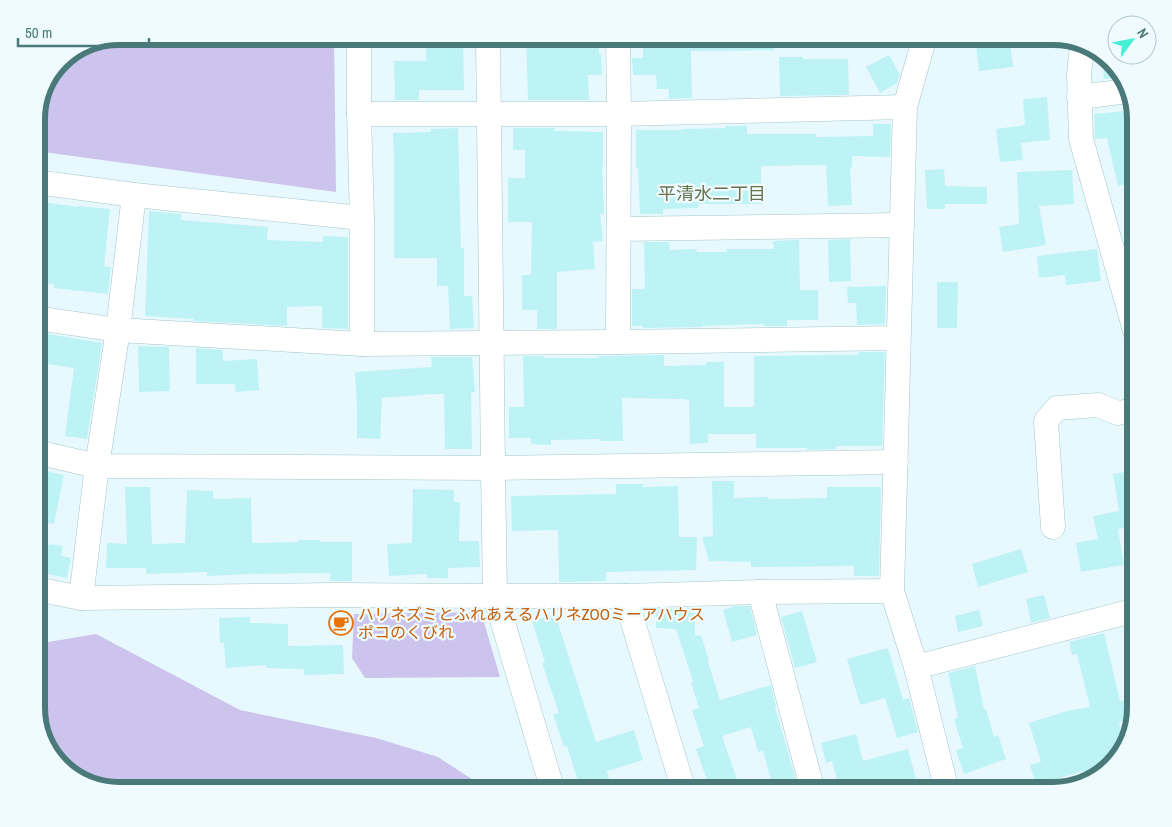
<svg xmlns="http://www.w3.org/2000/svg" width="1172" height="827" font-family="'Archivo Narrow','Noto Sans JP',sans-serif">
<rect width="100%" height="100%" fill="#e7f8fe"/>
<g fill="#cdc4ed">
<path d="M119,36H334L336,192L36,151V113L64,57Z"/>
<path d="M481,612L500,677L365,678L352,658L354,614Z"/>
<path d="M96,634L240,710L376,738L438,757L490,791H118L69,774L47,749L36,713V644Z"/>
</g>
<g fill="#bdf3f5">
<path d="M426,36H463L464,90H419V100H395L394,61H426Z"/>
<path d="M526,36H599V54H601L602,75H588L589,100H528Z"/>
<path d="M643,36H774L775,50L691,51L692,98L669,99V89H657L656,75H633L632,58H643Z"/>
<path d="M1010,41L1013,67L979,71L976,45Z"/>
<path d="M1101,52L1103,53L1123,77L1104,79Z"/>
<path d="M889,55L900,75L897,83L880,93L866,67Z"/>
<path d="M779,57H803V59H848L849,95L780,96Z"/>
<path d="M1047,97L1050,140L1021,143L1023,160L1000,162L996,129L1025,125L1023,99Z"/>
<path d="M1126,111L1129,142L1133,141L1136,151V182L1118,186L1107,138L1095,139L1094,114Z"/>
<path d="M873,124H891L890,157L852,156V167H850L852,205L828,206L826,165L761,166L762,204H698V208L663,209V214H640L638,168H636V130H682V129L726,128L725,126H747V134H816V137L873,136Z"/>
<path d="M458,128L461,248H464V296H472L474,328L450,329L448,286H437V258H394V158L393,133L431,132V129Z"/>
<path d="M513,128H555V131L603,132V166H602L604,214H600L603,241L593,242L595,269L557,272V329H537V310H522V275H531L532,222H508V178H525V150H513Z"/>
<path d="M944,169L945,186L987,187V204H945V209H927L925,170Z"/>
<path d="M1072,170L1074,204L1039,206L1046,245L1003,252L999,227L1019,224L1017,172Z"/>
<path d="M36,201L78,207V206L110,209L104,266L111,267L108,294L54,288V284L36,283Z"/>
<path d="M149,211L181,214V220L268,227L267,240L323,242V236L348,237V329L322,328V306L287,307V326L194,321V319L145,316Z"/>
<path d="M850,239L851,281L829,282L828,240Z"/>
<path d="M799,240L800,290H818V320H787V326H764V324L702,326V327L643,328V326H632V289H645L644,242H669L670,250L696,249L697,252H727V249H774L773,241Z"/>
<path d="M1097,249L1101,281L1066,285L1065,275L1039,278L1037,256Z"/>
<path d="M937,282H958L957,328H937Z"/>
<path d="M886,286L885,324L857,325L856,303H848L847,287Z"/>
<path d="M36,332L102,343L87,439L65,436L74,368L36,362Z"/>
<path d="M138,346L169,347L170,391L139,392Z"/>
<path d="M196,348L223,350V361L257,359L259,390L236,392L235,384H196Z"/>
<path d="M858,352H885L882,446H836V449L807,450V448H756V434H708V443L690,444L689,400L682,399L622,398L623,441H601V439L551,440V445L531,444V438H509V407H524L523,356H544V358H599V356L664,355V366L706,365V362H724V407H754V356L843,355H858Z"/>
<path d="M431,357H472L475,392H471L472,449H445L444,394H433L382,398L380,439L357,438V407L355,372L432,367Z"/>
<path d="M39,470L64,475L54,524L36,521V480Z"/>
<path d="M1136,470V526L1118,529L1124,565L1081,572L1076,543L1098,539L1093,516L1119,511L1113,474Z"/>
<path d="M712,481H734V498L768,497V499L827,498V487H881L879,576H854V566L751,567V562L709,561L702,537L713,536Z"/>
<path d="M616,484H643V487L678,486L679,537H697L696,570L606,572V581L559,582L558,530L512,531L511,496L616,494Z"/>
<path d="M125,487H150L152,544L185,543L187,490L213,491V499L251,498L252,543L298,542V540H320V542H352V581H330V573L251,574L207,576V572L146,574V568H106L107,543L127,544Z"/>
<path d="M413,489L454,490V502H460L459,541H479L480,567L448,568V578H427V574L389,576L387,544L412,543Z"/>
<path d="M49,544L63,546L61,556L71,558L67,578L37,572L41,548L47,550Z"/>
<path d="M1021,549L1028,572L978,587L972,564Z"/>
<path d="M1044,595L1050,618L1031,623L1026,599Z"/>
<path d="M735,606H750L757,635L732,642L723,610Z"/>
<path d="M695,608V636L701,635L709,661L708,662L720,700L771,685L776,706L775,707L796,780L773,787L763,751L758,752L751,727L722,736L741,791H711L696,749L704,746L692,710L699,708L691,682L693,681L676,629L656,628V609Z"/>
<path d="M979,610L983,626L958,632L955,616Z"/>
<path d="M802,611L817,662L795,668L781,617Z"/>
<path d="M555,614L596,742L634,730L643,760L607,771L612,791H581L567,746L564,747L553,714L559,713L542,663L545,662L532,621Z"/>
<path d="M250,617V623L288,624V646L343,645L344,674L304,675V669L266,668V665L226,668L224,643H220L219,618Z"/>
<path d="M1104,633L1120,701L1136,698V709L1132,719L1119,722L1124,744L1119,758L1106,769L1084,773L1083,771L1036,785L1030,765L1041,762L1029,723L1067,711L1090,707L1077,654L1072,655L1069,642Z"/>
<path d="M888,648L903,700L909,698L918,732L897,738L885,698L860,705L847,659Z"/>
<path d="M975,666L984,709H986L994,737L998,735L1006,759L964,774L956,750L963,748L954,719L958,718L948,673Z"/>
<path d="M856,734L863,761L908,749L919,791H840L832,761L826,763L821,743Z"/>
</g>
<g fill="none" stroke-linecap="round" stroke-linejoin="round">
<g stroke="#a3c8c9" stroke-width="25">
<g id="minor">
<path d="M359,36V114L362,218V344"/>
<path d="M488,36L493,468L495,596L553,791"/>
<path d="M925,36L905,107L892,591L916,667L947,791"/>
<path d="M1082,46L1079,74L1081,139L1136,334"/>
<path d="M1079,97L1129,91"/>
<path d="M359,114H619L905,107"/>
<path d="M36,182L134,195L362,218"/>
<path d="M619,229L902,225"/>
<path d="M36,318L118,330L362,344L618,342L898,338"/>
<path d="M618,342L619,114L618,36"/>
<path d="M36,452L97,466L493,468L896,462"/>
<path d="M1053,527L1046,421L1057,408L1098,405L1118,413L1136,410"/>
<path d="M36,589L81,598L333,595L495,596H625L760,592L892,591"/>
<path d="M760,592L813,791"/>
<path d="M625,596L684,791"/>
<path d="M81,598L97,466L118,330L134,195"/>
<path d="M916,667L1136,610"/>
</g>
</g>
<use href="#minor" stroke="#fff" stroke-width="24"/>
</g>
<defs>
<g id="cafe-ring" transform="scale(1.25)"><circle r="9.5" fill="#effbff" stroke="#e8710a" stroke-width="1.5"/><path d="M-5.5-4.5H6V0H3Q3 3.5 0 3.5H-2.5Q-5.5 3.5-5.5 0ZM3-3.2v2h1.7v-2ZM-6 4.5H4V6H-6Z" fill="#e8710a"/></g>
</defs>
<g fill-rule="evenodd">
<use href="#cafe-ring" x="341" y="623"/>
</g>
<g text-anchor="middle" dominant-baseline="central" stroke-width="4.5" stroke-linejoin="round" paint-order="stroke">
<g font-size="16" fill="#c56008" stroke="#effbff" text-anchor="start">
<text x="358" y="614">ハリネズミとふれあえるハリネZOOミーアハウス<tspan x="358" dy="18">ポコのくびれ</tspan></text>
</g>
<g font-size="18" fill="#68734c" stroke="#effbff">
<text x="712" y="193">平清水二丁目</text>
</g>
</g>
<path d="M0 0H1172V827H0ZM119 45H1053A74 74 0 0 1 1127 119V708A74 74 0 0 1 1053 782H119A74 74 0 0 1 45 708V119A74 74 0 0 1 119 45Z" fill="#effbff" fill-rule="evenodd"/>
<path fill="none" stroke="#497a79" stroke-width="6" d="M119 45H1053A74 74 0 0 1 1127 119V708A74 74 0 0 1 1053 782H119A74 74 0 0 1 45 708V119A74 74 0 0 1 119 45Z"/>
<g transform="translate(1132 40) rotate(58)"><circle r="24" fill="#effbff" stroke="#adc7c9"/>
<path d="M0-4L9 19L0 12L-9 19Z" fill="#45efd6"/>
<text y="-8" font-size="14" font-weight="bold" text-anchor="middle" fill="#497a79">N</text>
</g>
<path d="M18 38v8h131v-8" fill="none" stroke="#497a79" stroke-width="2.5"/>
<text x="25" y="38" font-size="15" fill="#497a79" stroke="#effbff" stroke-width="4" paint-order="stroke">50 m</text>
</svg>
